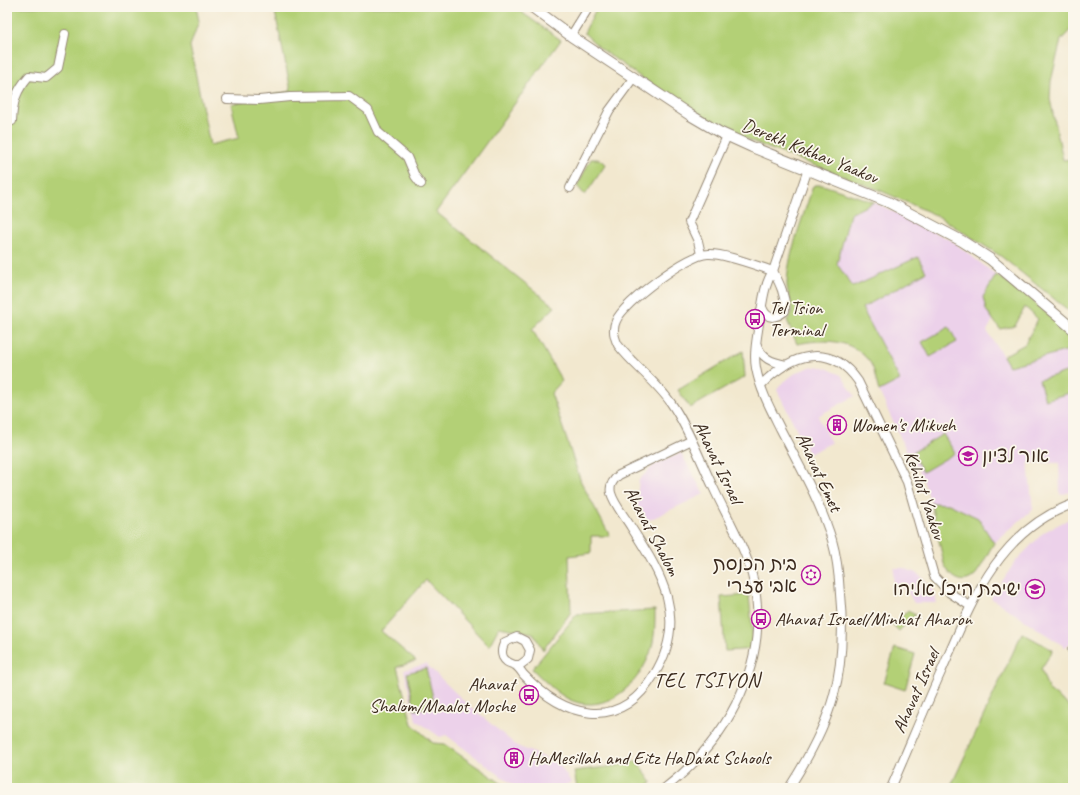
<svg xmlns="http://www.w3.org/2000/svg" width="1080" height="795" font-family="Caveat,'Playpen Sans Hebrew',sans-serif">
<rect width="100%" height="100%" fill="#fbf7ec"/>
<filter id="ink" filterUnits="userSpaceOnUse"><feTurbulence type="fractalNoise" baseFrequency=".025" numOctaves="2"/><feDisplacementMap in="SourceGraphic" scale="8" xChannelSelector="R" yChannelSelector="G"/><feConvolveMatrix kernelMatrix="1 2 1 2 8 2 1 2 1" color-interpolation-filters="sRGB"/></filter>
<filter id="wash" filterUnits="userSpaceOnUse"><feTurbulence type="fractalNoise" baseFrequency=".012" numOctaves="4" result="noise"/><feDisplacementMap in="SourceGraphic" scale="16" xChannelSelector="R" yChannelSelector="G"/><feGaussianBlur stdDeviation="0.9" result="paint"/><feColorMatrix in="noise" values="0 0 0 0 0 0 0 0 0 0 0 0 0 0 0 0 0 1.4 0 .05"/><feComposite in="paint" operator="in"/></filter>
<g filter="url(#wash)">
<rect width="100%" height="100%" fill="#f2e8cf"/>
<g fill="#ecd1ea">
<path d="M874,202L952,241L996,275L983,297L986,310L993,320L987,331L1009,366L1073,349V491L1060,495L1059,463H1028L1033,509L994,543L978,518L949,504L931,503L922,476L906,450L879,391L899,380L862,308L926,272L917,257L853,288L837,264L850,214Z"/>
<path d="M809,367H824L841,375L855,396L818,416L831,443L809,454L777,390L781,384L794,374Z"/>
<path d="M681,453L704,494L645,522L636,505L639,480L654,465Z"/>
<path d="M1073,517V641L1065,647L991,598L1015,562L1044,532Z"/>
<path d="M894,568H904L918,574L925,580L934,592L937,603H914L909,594L902,588L893,585Z"/>
<path d="M426,664L465,702L517,746L558,763L571,782L561,788H517L446,735L440,737L416,720L404,670Z"/>
</g>
<g fill="#b3d076" stroke="#777d4a">
<path d="M7,7H196L199,21L190,46L210,145L239,138L231,104L291,91L275,12L264,7H514L561,40L436,212L555,307L532,329L562,381L551,393L581,482L610,536H591V553L569,556L571,612L543,650L533,633L499,627L489,646L426,580L381,631L416,661L397,667L412,724L433,743L444,744L508,788H7Z"/>
<path d="M597,7H1073V27L1061,40L1051,81L1050,99L1063,160L1073,159V314L1002,257L938,216L879,190L758,144L723,128L646,81L601,49L584,33Z"/>
<path d="M591,159H598L606,164L585,195L577,186Z"/>
<path d="M816,185H823L874,202L850,214L837,264L853,287L918,257L926,272L862,308L900,380L879,391C876,383 875,368 869,361C851,338 822,339 797,344L787,320C798,310 786,295 787,282C788,253 804,215 813,186Z"/>
<path d="M996,275L1022,291L1073,337V349L1009,366L1003,356L1025,344L1038,319L1025,307L1015,326L1000,329L986,310L983,297Z"/>
<path d="M949,327L957,342L930,357L922,342Z"/>
<path d="M743,351L745,377L690,408L678,390Z"/>
<path d="M1073,370V392L1045,400L1039,380Z"/>
<path d="M943,434L955,453L923,472L912,453Z"/>
<path d="M931,503L949,504L978,518L994,543C988,552 983,565 976,574C963,588 950,577 944,564Z"/>
<path d="M749,595L754,649L725,651L721,597Z"/>
<path d="M655,610C655,625 655,639 650,653C640,681 612,710 579,703C561,699 545,681 532,669L577,614Z"/>
<path d="M908,610L915,615L899,631L893,625Z"/>
<path d="M1022,633L1053,650L1041,669L1048,689L1073,709V788H950Z"/>
<path d="M895,648L915,654L905,690L884,683Z"/>
<path d="M426,668L435,706L415,710L407,673Z"/>
<path d="M637,761L652,783L642,788H577L574,771L615,766Z"/>
</g>
</g>
<g filter="url(#ink)">
<g fill="none" stroke-linecap="round" stroke-linejoin="round">
<g stroke="#968976" stroke-width="10">
<g id="minor">
<path d="M571,36L589,7"/>
<path d="M227,99L259,100L290,97L349,96L368,110L378,132L407,157L415,176L421,184"/>
<path d="M12,121C13,101 16,91 29,76L46,78L58,68L65,34"/>
<path d="M570,188L609,111L634,77"/>
<path d="M701,254L698,241L689,222L727,136"/>
<path d="M757,345C762,359 772,362 786,365"/>
<path d="M761,385C791,354 830,341 858,381L907,482L934,576L950,593L970,606"/>
<path d="M1072,650L1073,649"/>
<path d="M515,665H520L528,659L530,650L525,641L517,637L505,642C502,647 501,652 503,657C506,663 510,663 515,665C518,667 521,671 523,674C563,717 618,734 654,675C689,619 662,575 631,527C625,517 614,504 611,493C609,485 613,480 619,475L690,441"/>
<path d="M665,788C730,738 773,658 752,575C744,545 727,517 714,489C701,462 688,427 671,403C656,381 634,366 618,345C614,337 612,329 616,321C623,303 688,254 708,254C724,253 757,266 773,271C780,284 786,296 785,311C775,319 767,320 762,307"/>
<path d="M789,788C832,721 848,674 840,594C839,576 837,557 832,540C820,501 799,465 781,430C771,410 760,390 756,368C753,352 758,333 760,317C763,301 764,285 773,271L808,169"/>
<path d="M891,788C908,749 924,710 941,672C971,604 997,531 1073,504"/>
</g>
</g>
<g stroke="#968976" stroke-width="12">
<path id="tertiary" d="M532,7L571,36L690,115L719,132L752,147L888,202L962,241L990,259L1073,329"/>
</g>
<use href="#minor" stroke="#fff" stroke-width="8"/>
<use href="#tertiary" stroke="#fff" stroke-width="10"/>
</g>
</g>
<defs>
<g id="bus-ring" transform="scale(1)"><circle r="9.5" fill="#fbf7ec" stroke="#b5179e" stroke-width="1.5"/><path d="M-5-6H5V4H4V6H2V4H-2V6H-4V4H-5ZM-3.5-4V0h7V-4ZM-3.5 1.2v1.5H-2V1.2ZM2 1.2v1.5H3.5V1.2Z" fill="#b5179e"/></g>
<g id="building-ring" transform="scale(1)"><circle r="9.5" fill="#fbf7ec" stroke="#b5179e" stroke-width="1.5"/><path d="M-4-6H4V6H1V3H-1V6H-4ZM-2.5-4.3h1.7v1.8h-1.7ZM.8-4.3h1.7v1.8H.8ZM-2.5-1h1.7V.8h-1.7ZM.8-1h1.7V.8H.8Z" fill="#b5179e"/></g>
<g id="school-ring" transform="scale(1)"><circle r="9.5" fill="#fbf7ec" stroke="#b5179e" stroke-width="1.5"/><path d="M0-5L7-2L0 1L-7-2ZM-4 1L0 2.5L4 1V4Q0 6-4 4Z" fill="#b5179e"/></g>
<g id="synagogue-ring" transform="scale(1)"><circle r="9.5" fill="#fbf7ec" stroke="#b5179e" stroke-width="1.5"/><path d="M0-6.5L5.6 3.2H-5.6ZM0 6.5L5.6-3.2H-5.6Z" fill="#b5179e"/></g>
<g id="university-ring" transform="scale(1)"><circle r="9.5" fill="#fbf7ec" stroke="#b5179e" stroke-width="1.5"/><path d="M0-5L7-2L0 1L-7-2ZM-4 1L0 2.5L4 1V4Q0 6-4 4Z" fill="#b5179e"/></g>
</defs>
<g fill-rule="evenodd">
<use href="#bus-ring" x="755" y="319"/>
<use href="#building-ring" x="837" y="425"/>
<use href="#school-ring" x="968" y="456"/>
<use href="#synagogue-ring" x="811" y="575"/>
<use href="#university-ring" x="1035" y="589"/>
<use href="#bus-ring" x="761" y="619"/>
<use href="#bus-ring" x="529" y="695"/>
<use href="#building-ring" x="514" y="758"/>
</g>
<g text-anchor="middle" dominant-baseline="central" stroke-width="3.5" stroke-linejoin="round" paint-order="stroke">
<g font-size="19" fill="#3b2a1e" stroke="#fbf7ec">
<text transform="translate(810 151) rotate(22)">Derekh Kokhav Yaakov</text>
<text transform="translate(718 462) rotate(64)">Ahavat Israel</text>
<text transform="translate(819 472) rotate(65)">Ahavat Emet</text>
<text transform="translate(925 495) rotate(71)">Kehilot Yaakov</text>
<text transform="translate(652 531) rotate(62)">Ahavat Shalom</text>
<text transform="translate(916 691) rotate(-66)">Ahavat Israel</text>
</g>
<g font-size="19" fill="#3b2a1e" stroke="#fbf7ec" text-anchor="start">
<text x="769" y="308">Tel Tsion<tspan x="769" dy="22">Terminal</tspan></text>
<text x="851" y="425">Women's Mikveh</text>
<text x="982" y="456">אור לציון</text>
<text x="797" y="564" text-anchor="end">בית הכנסת<tspan x="797" dy="22">אבי עזרי</tspan></text>
<text x="1021" y="589" text-anchor="end">ישיבת היכל אליהו</text>
<text x="775" y="619">Ahavat Israel/Minhat Aharon</text>
<text x="515" y="684" text-anchor="end">Ahavat<tspan x="515" dy="22">Shalom/Maalot Moshe</tspan></text>
<text x="528" y="758">HaMesillah and Eitz HaDa'at Schools</text>
</g>
<g font-size="21" letter-spacing="1" fill="#3b2a1e" stroke="#fbf7ec">
<text x="707" y="680">TEL TSIYON</text>
</g>
</g>
<rect width="1080" height="795" fill="none" stroke="#fbf7ec" stroke-width="24"/>
</svg>
